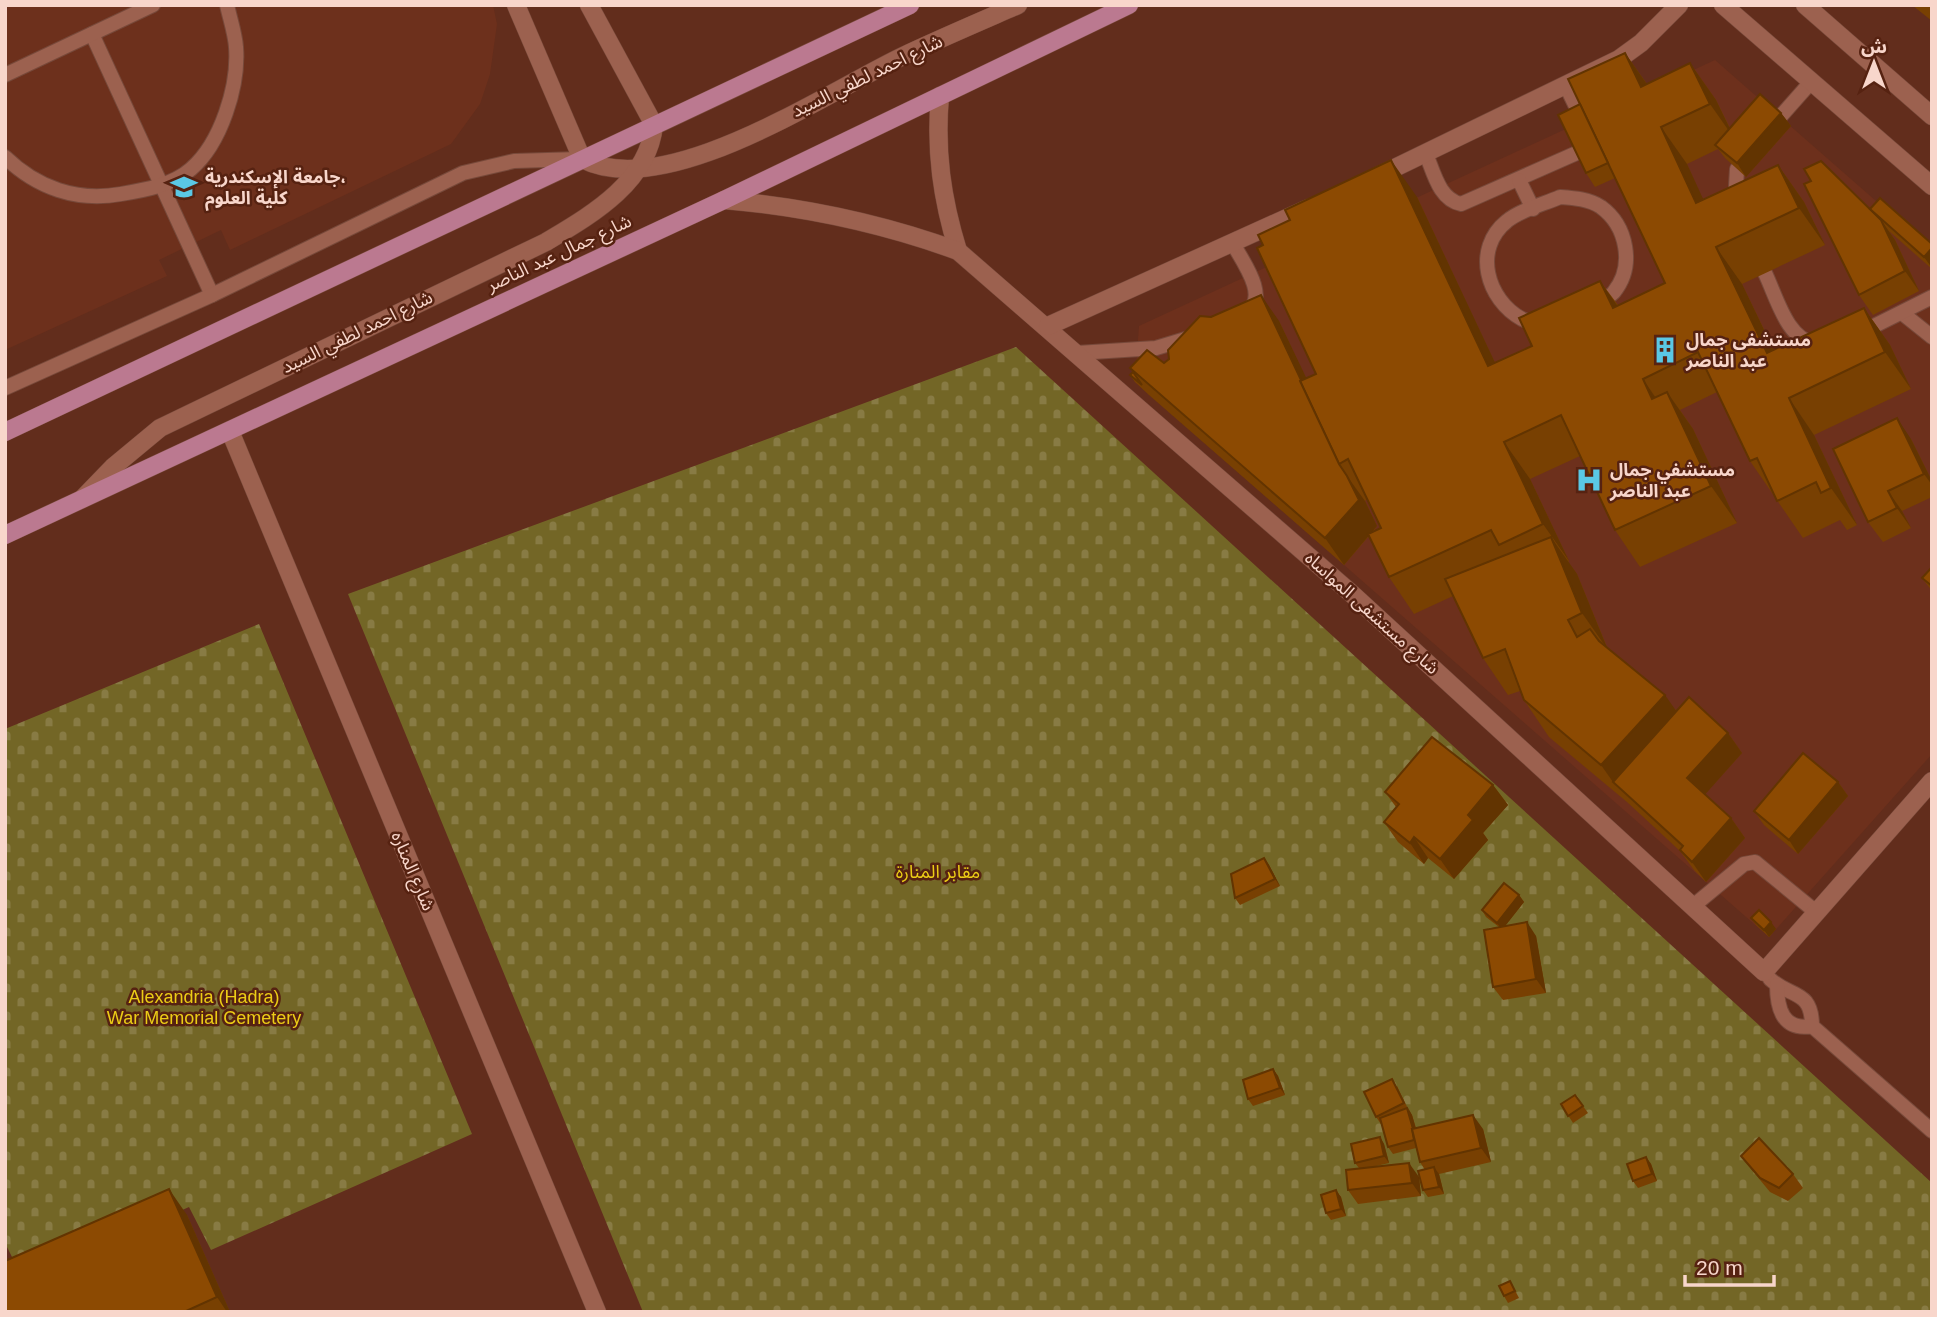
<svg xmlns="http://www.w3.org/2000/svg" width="1937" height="1317" font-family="Arial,'Noto Sans Arabic',sans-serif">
<defs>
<pattern id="cemetery-stones" width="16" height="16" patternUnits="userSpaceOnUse" patternTransform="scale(1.75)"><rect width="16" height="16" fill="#736626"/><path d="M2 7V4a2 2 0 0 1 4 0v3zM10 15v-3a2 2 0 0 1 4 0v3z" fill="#887b44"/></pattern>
</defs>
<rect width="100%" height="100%" fill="#622d1c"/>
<g fill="#6d301c">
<path d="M5,5H493L497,24L490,74L480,104L451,144L230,250L221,230L159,260L167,276L5,350Z"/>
<path d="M1715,60L1932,250V754L1769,937L1135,382L1139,326Z"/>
</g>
<g fill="url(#cemetery-stones)">
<path d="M1016,347L1932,1183V1312H643L348,594Z"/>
<path d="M259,624L472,1134L211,1250L189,1207L24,1281L5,1243V729Z"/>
</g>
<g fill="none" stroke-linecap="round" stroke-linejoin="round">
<g stroke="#77493a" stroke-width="16">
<g id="service">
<path d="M92,34L212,295"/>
<path d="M5,75L153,5"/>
<path d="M1566,86L1583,121"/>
<path d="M1780,117L1811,82"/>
<path d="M1426,154C1434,173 1439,199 1461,204L1579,152"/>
<path d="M5,157C37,188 77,202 121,194C145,190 173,185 191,169C221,143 239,86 236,47C235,33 230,19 227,5"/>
<path d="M1519,180L1533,209"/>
<path d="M1560,197C1574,198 1589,199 1601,207C1627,226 1635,266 1614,292C1609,299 1557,323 1547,324C1540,325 1528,322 1522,319C1487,300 1472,249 1507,221C1520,210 1544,204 1560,197Z"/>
<path d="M1735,203L1737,169"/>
<path d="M1232,242C1241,259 1271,298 1246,312"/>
<path d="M1765,273C1777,298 1787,340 1816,344"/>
<path d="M1902,313L1932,337"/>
<path d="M1860,333L1932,297"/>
<path d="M1077,353L1156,348L1189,338"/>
<path d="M5,388L212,295L463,173L514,161L580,159"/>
<path d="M1692,907L1744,864L1755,862L1816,912"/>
<path d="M1770,979C1790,998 1812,989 1812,1026"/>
<path d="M1777,985C1777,1009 1783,1031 1812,1026L1932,1131"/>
</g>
</g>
<g stroke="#77493a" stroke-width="19">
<g id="minor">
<path d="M1723,5L1932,186"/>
<path d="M1805,5L1932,116"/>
<path d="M940,96C935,151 942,199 958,251"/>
<path d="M1376,177L1619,59L1641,43L1679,5"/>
<path d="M724,200C806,207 881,223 958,251L1352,594L1764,972L1932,781"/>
<path d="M1048,326L1309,208"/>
</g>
</g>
<g stroke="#77493a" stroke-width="19">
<path id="tertiary" d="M230,431L597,1312"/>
</g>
<g stroke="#77493a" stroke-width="19">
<g id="secondary">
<path d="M516,5L582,159C665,202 824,94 901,57C939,39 979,22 1018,5"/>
<path d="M82,499L113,467L160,428L546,242C591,215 648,183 654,125L589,5"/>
</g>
</g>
<g stroke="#77493a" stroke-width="19">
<g id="primary">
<path d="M5,432L910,5"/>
<path d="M5,535L724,200L1129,5"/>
</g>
</g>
<use href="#service" stroke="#9c614f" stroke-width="14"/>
<use href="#minor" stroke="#9c614f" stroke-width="18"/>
<use href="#tertiary" stroke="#9c614f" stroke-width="18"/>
<use href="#secondary" stroke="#9c614f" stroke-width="18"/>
<use href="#primary" stroke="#bb7990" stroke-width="18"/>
</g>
<g fill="#784002" fill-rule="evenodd">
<path d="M1912,5H1932V21Z"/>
<path d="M1625,53L1647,84L1690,63L1716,100L1730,128L1781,113L1791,126L1746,177L1725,158L1718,149L1687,164L1703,200L1778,165L1804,202L1825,245L1742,284L1774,350L1864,308L1890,345L1911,389L1814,435L1857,525L1847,530L1840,520L1803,538L1750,461L1717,392L1680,410L1693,429L1737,523L1640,567L1615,530L1580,456L1530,479L1569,561L1568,562L1577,574L1607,647L1677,711L1728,733L1742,753L1705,794L1731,818L1745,838L1706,882L1694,870L1680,851L1627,802L1549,737L1524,700L1520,691L1508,695L1483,658L1453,596L1414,614L1389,577L1369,536L1344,565L1149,395L1135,382L1130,375L1133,372L1130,368L1164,363L1279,321L1306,378L1316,374L1417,197L1495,363L1532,346L1600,281L1618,305L1665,283L1615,178L1595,187L1586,173L1580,104ZM1367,499L1381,528L1373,532L1377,526L1365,501Z"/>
<path d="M1870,209L1932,244V269L1889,231L1895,240L1919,291L1873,315L1859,295Z"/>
<path d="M1911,439L1932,481V497L1902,511L1911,528L1883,542L1868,522Z"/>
<path d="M1932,567V591L1922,578Z"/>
<path d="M1838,782L1848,796L1798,854L1764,825L1754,811Z"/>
<path d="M1493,785L1508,805L1483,833L1488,840L1454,879L1428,858L1424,864L1398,842L1384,822L1396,807L1385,792Z"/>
<path d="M1264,858L1269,865L1280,886L1240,905L1235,898Z"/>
<path d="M1519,895L1524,902L1505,926L1536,936L1546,993L1503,1000L1493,987L1499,927L1486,917L1482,910Z"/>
<path d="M1751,918L1776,929L1769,937L1756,925Z"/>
<path d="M1273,1069L1278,1076L1285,1095L1253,1106L1248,1099Z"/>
<path d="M1397,1086L1408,1109L1412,1115L1416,1128L1483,1129L1491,1162L1439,1174L1444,1194L1428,1197L1423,1190L1425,1170L1420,1162L1416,1148L1393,1154L1388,1147L1382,1124H1381L1376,1117Z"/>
<path d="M1575,1095L1588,1113L1573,1123L1561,1104Z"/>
<path d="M1380,1137L1384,1144L1389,1163L1372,1167L1419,1177L1421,1196L1358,1204L1348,1190L1359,1168L1355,1163Z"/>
<path d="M1741,1156L1793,1174L1803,1188L1788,1201L1770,1192L1751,1169Z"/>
<path d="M1646,1157L1651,1164L1657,1181L1638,1188L1633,1181Z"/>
<path d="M1336,1190L1341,1197L1346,1216L1331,1220L1326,1213Z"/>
<path d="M187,1215L230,1312H5Z"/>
<path d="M1510,1281L1519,1298L1508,1303L1504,1296Z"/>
</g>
<g fill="#623401">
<path d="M1625,53L1651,90L1641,87Z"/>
<path d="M1690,63L1716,100L1736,141L1710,104Z"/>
<path d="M1781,113L1791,126L1746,177L1737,163Z"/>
<path d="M1661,127L1687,164L1722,240L1696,203Z"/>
<path d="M1391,160L1417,197L1514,403L1488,366Z"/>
<path d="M1778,165L1804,202L1825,245L1799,208Z"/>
<path d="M1881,220L1895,240L1919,291L1905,271Z"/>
<path d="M1716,247L1742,284L1793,390L1767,353Z"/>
<path d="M1932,248V268L1924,257Z"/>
<path d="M1600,281L1626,318L1613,308Z"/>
<path d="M1261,295L1279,321L1346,461L1341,463Z"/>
<path d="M1864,308L1890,345L1911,389L1885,352Z"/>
<path d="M1643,379L1668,416L1652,399Z"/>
<path d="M1667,392L1693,429L1737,523L1711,486Z"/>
<path d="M1789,398L1814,435L1857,525L1831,488Z"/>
<path d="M1897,418L1911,439L1932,481V485L1924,474Z"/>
<path d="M1504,442L1530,479L1569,561L1543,524Z"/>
<path d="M1347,476L1365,501L1377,526L1344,565L1325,538Z"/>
<path d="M1888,491L1902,511L1911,528L1897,508Z"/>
<path d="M1551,537L1577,574L1608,650L1582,613Z"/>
<path d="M1665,695L1691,732L1613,782L1601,765Z"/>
<path d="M1728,733L1742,753L1701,799L1687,778Z"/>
<path d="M1838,782L1848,796L1798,854L1789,840Z"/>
<path d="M1493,785L1508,805L1483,833L1488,840L1454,879L1440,859L1468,815Z"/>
<path d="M1731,818L1745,838L1706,882L1692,862Z"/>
<path d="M1414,837L1428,858L1424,864L1410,843Z"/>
<path d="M1264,858L1269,865L1280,886L1275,879Z"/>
<path d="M1519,895L1524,902L1502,930L1497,923Z"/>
<path d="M1527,922L1536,936L1546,993L1536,979Z"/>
<path d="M1771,922L1776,929L1769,937L1764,930Z"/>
<path d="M1273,1069L1278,1076L1285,1095L1280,1088Z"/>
<path d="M1392,1079L1412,1115L1421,1147L1416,1140L1408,1108Z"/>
<path d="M1473,1115L1483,1129L1491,1162L1481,1148Z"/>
<path d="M1380,1137L1384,1144L1389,1163L1384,1156Z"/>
<path d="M1646,1157L1651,1164L1657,1181L1652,1174Z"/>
<path d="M1409,1163L1419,1177L1421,1196L1412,1183Z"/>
<path d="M1434,1167L1439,1174L1444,1194L1439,1187Z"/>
<path d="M169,1189L187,1215L230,1312H227L217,1297Z"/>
<path d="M1336,1190L1341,1197L1346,1216L1341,1209Z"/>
</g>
<g fill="#8c4a02" stroke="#623401" stroke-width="2">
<path d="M1625,53L1641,87L1690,63L1710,104L1661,127L1696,203L1778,165L1799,208L1716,247L1767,353L1864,308L1885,352L1789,398L1831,488L1821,493L1816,482L1777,501L1757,458L1750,461L1698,352L1643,379L1652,399L1667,392L1711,486L1615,530L1561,415L1504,442L1543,524L1499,545L1491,530L1389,577L1368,534L1381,528L1348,459L1339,464L1300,381L1316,374L1257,248L1263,245L1258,235L1290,220L1285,210L1391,160L1488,366L1532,346L1519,318L1600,281L1613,308L1665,283L1568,79Z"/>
<path d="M1760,94L1781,113L1737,163L1715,145Z"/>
<path d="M1580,104L1608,163L1586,173L1558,115Z"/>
<path d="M1821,161L1881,220L1905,271L1859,295L1804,184L1811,181L1804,169Z"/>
<path d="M1880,198L1932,244V248L1924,257L1870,209Z"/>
<path d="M1261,295L1301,380L1300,381L1339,464L1347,476L1359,500L1325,538L1130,368L1147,350L1164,363L1169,359L1168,350L1200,316L1211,317Z"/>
<path d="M1133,372L1142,385L1130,375Z"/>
<path d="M1897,418L1924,474L1888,491L1897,508L1868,522L1833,449Z"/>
<path d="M1551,537L1582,613L1568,620L1577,637L1590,629L1599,641L1665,695L1601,765L1524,700L1505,649L1483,658L1445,579Z"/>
<path d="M1932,567V586L1922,578Z"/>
<path d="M1689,697L1728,733L1687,778L1731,818L1692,862L1680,850L1683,846L1613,782Z"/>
<path d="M1432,737L1493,785L1468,815L1473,820L1440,859L1414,837L1410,843L1384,822L1399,804L1385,792Z"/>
<path d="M1803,753L1838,782L1789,840L1754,811Z"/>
<path d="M1264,858L1275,879L1235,898L1231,874Z"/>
<path d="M1504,883L1519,895L1497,923L1482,910Z"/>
<path d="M1759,910L1771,922L1764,930L1751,918Z"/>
<path d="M1527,922L1536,979L1493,987L1484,930Z"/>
<path d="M1273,1069L1280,1088L1248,1099L1243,1080Z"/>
<path d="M1392,1079L1404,1103L1376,1117L1364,1092Z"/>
<path d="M1575,1095L1583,1106L1568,1116L1561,1104Z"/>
<path d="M1407,1108L1413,1129H1412L1414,1140L1388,1147L1380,1118Z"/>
<path d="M1473,1115L1481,1148L1420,1162L1412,1129Z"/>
<path d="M1380,1137L1384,1156L1355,1163L1351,1144Z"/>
<path d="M1759,1138L1793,1174L1779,1188L1760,1178L1741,1156Z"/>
<path d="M1646,1157L1652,1174L1633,1181L1627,1164Z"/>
<path d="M1409,1163L1412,1183L1348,1190L1346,1170Z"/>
<path d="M1434,1167L1439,1187L1423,1190L1418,1171Z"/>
<path d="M169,1189L217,1297L184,1312H5V1261Z"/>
<path d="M1336,1190L1341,1209L1326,1213L1321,1195Z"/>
<path d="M1510,1281L1515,1291L1504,1296L1499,1286Z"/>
</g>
<defs>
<g id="university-bare" transform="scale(2.1)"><path d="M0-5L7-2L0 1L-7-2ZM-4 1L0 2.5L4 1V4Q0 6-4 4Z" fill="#5ac8e5" stroke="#562211" stroke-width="2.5" paint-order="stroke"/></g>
<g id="building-bare" transform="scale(2.1)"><path d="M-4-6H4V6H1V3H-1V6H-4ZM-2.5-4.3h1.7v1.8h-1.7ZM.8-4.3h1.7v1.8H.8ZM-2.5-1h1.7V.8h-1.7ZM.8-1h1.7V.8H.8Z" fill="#5ac8e5" stroke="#562211" stroke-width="2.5" paint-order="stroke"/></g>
<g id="hospital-bare" transform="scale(2.1)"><path d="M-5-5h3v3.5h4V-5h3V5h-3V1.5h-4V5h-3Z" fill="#5ac8e5" stroke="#562211" stroke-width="2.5" paint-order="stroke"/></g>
</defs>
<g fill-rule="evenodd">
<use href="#university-bare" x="184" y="187"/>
<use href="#building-bare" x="1665" y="350"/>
<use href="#hospital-bare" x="1589" y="480"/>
</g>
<g text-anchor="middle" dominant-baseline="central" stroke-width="5" stroke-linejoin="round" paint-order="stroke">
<g font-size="18" fill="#f8d6cb" stroke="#562211">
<text transform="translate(867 76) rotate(-26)">شارع احمد لطفي السيد</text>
<text transform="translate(559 253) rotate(-25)">شارع جمال عبد الناصر</text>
<text transform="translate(357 332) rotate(-26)">شارع احمد لطفي السيد</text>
<text transform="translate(1372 613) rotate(42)">شارع مستشفى المواساه</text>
<text transform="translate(413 871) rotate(67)">شارع المناره</text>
</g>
<g font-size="18" font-weight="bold" fill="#f8d6cb" stroke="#562211" text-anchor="start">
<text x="205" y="177">جامعة الإسكندرية،<tspan x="205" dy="21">كلية العلوم</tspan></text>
<text x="1686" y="340">مستشفى جمال<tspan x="1686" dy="21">عبد الناصر</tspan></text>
<text x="1610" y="470">مستشفي جمال<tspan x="1610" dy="21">عبد الناصر</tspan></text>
</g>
<g font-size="18" fill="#eccd16" stroke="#562211">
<text x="938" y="872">مقابر المنارة</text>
<text x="204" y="997">Alexandria (Hadra)<tspan x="204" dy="21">War Memorial Cemetery</tspan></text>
</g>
</g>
<rect width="1937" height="1317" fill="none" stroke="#f8d6cb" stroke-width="14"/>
<g transform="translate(1874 63)" stroke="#562211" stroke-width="5" paint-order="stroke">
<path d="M0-5L12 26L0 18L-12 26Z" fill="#f8d6cb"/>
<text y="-10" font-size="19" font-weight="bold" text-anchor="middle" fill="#f8d6cb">ش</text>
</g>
<path d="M1685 1275v10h89v-10" fill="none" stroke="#f8d6cb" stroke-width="3.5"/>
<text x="1696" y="1275" font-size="21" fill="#f8d6cb" stroke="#562211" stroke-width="5" paint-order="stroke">20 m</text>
</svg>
